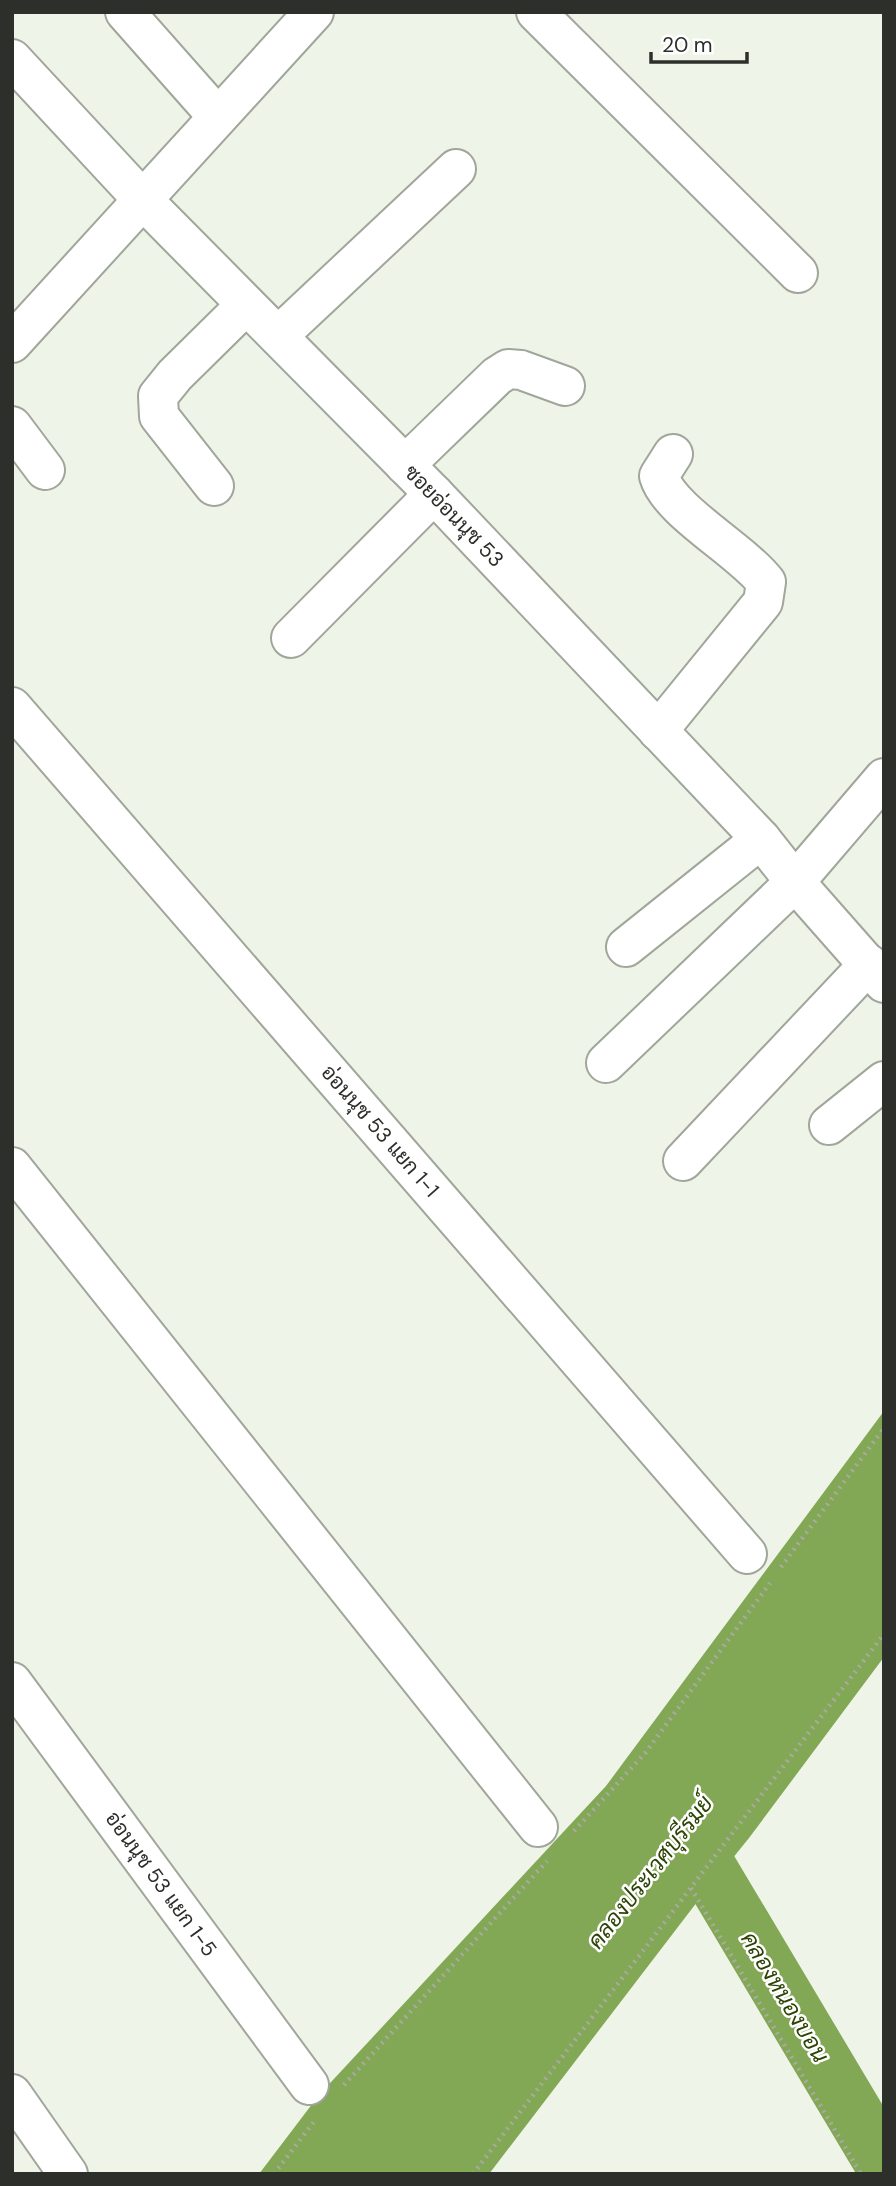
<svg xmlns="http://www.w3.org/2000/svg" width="896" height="2186" font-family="'DM Sans',Sarabun,sans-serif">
<rect width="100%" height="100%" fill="#eef4e7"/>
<path fill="#83a855" d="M884,1411V1657L749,1838L694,1906L489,2174H259L319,2095L606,1786Z"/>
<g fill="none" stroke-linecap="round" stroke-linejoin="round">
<path stroke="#83a855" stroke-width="58" d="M685,1830L884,2164"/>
<g stroke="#a0a69a" stroke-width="42">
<g id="minor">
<path d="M125,12L217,116"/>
<path d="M536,12L798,273"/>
<path d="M12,59L142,199L434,494L761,839L795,882L884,983"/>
<path d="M278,336L456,169"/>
<path d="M12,343L314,12"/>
<path d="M12,426L45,470"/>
<path d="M405,465L497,376L508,369L521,370L565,386"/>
<path d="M214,486L159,416L158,396L175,375L246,305"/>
<path d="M291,638L434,494"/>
<path d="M12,707L747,1554"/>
<path d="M658,731L763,602L766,582C740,549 669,511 659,476L673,454"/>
<path d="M626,947L761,839"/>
<path d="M606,1063L795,882L884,778"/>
<path d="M829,1125L884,1081"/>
<path d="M683,1161L869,964"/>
<path d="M12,1167L538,1827"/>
<path d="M12,1682L309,2085"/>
<path d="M12,2094L68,2174"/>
</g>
</g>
<g stroke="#a7aba2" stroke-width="4.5" stroke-dasharray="2 5" stroke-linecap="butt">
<path d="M781,1567L884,1428"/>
<path d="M574,1831L646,1752L770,1583"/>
<path d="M691,1888L861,2174"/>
<path d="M344,2085L547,1861"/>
<path d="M274,2174L316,2119"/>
<path d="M473,2174L884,1634"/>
</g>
<use href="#minor" stroke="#fff" stroke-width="38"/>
</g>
<g text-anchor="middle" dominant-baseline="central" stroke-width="5" stroke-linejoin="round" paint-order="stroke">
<g font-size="21" fill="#2d2f2b" stroke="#fff">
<text transform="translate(454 516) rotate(46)">ซอยอ่อนนุช 53</text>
<text transform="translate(380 1131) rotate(49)">อ่อนนุช 53 แยก 1-1</text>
<text transform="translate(161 1884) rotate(54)">อ่อนนุช 53 แยก 1-5</text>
</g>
<g font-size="23" font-style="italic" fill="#2d4405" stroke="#fff">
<text transform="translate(650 1872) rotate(-52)">คลองประเวศบุรีรมย์</text>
<text transform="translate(785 1997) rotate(59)">คลองหนองบอน</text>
</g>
</g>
<rect width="896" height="2186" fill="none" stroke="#2d2f2b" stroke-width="28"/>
<path d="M651 52v10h96v-10" fill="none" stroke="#2d2f2b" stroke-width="3.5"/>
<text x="662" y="52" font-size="21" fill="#2d2f2b" stroke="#ffffff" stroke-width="5" paint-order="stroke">20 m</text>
</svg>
